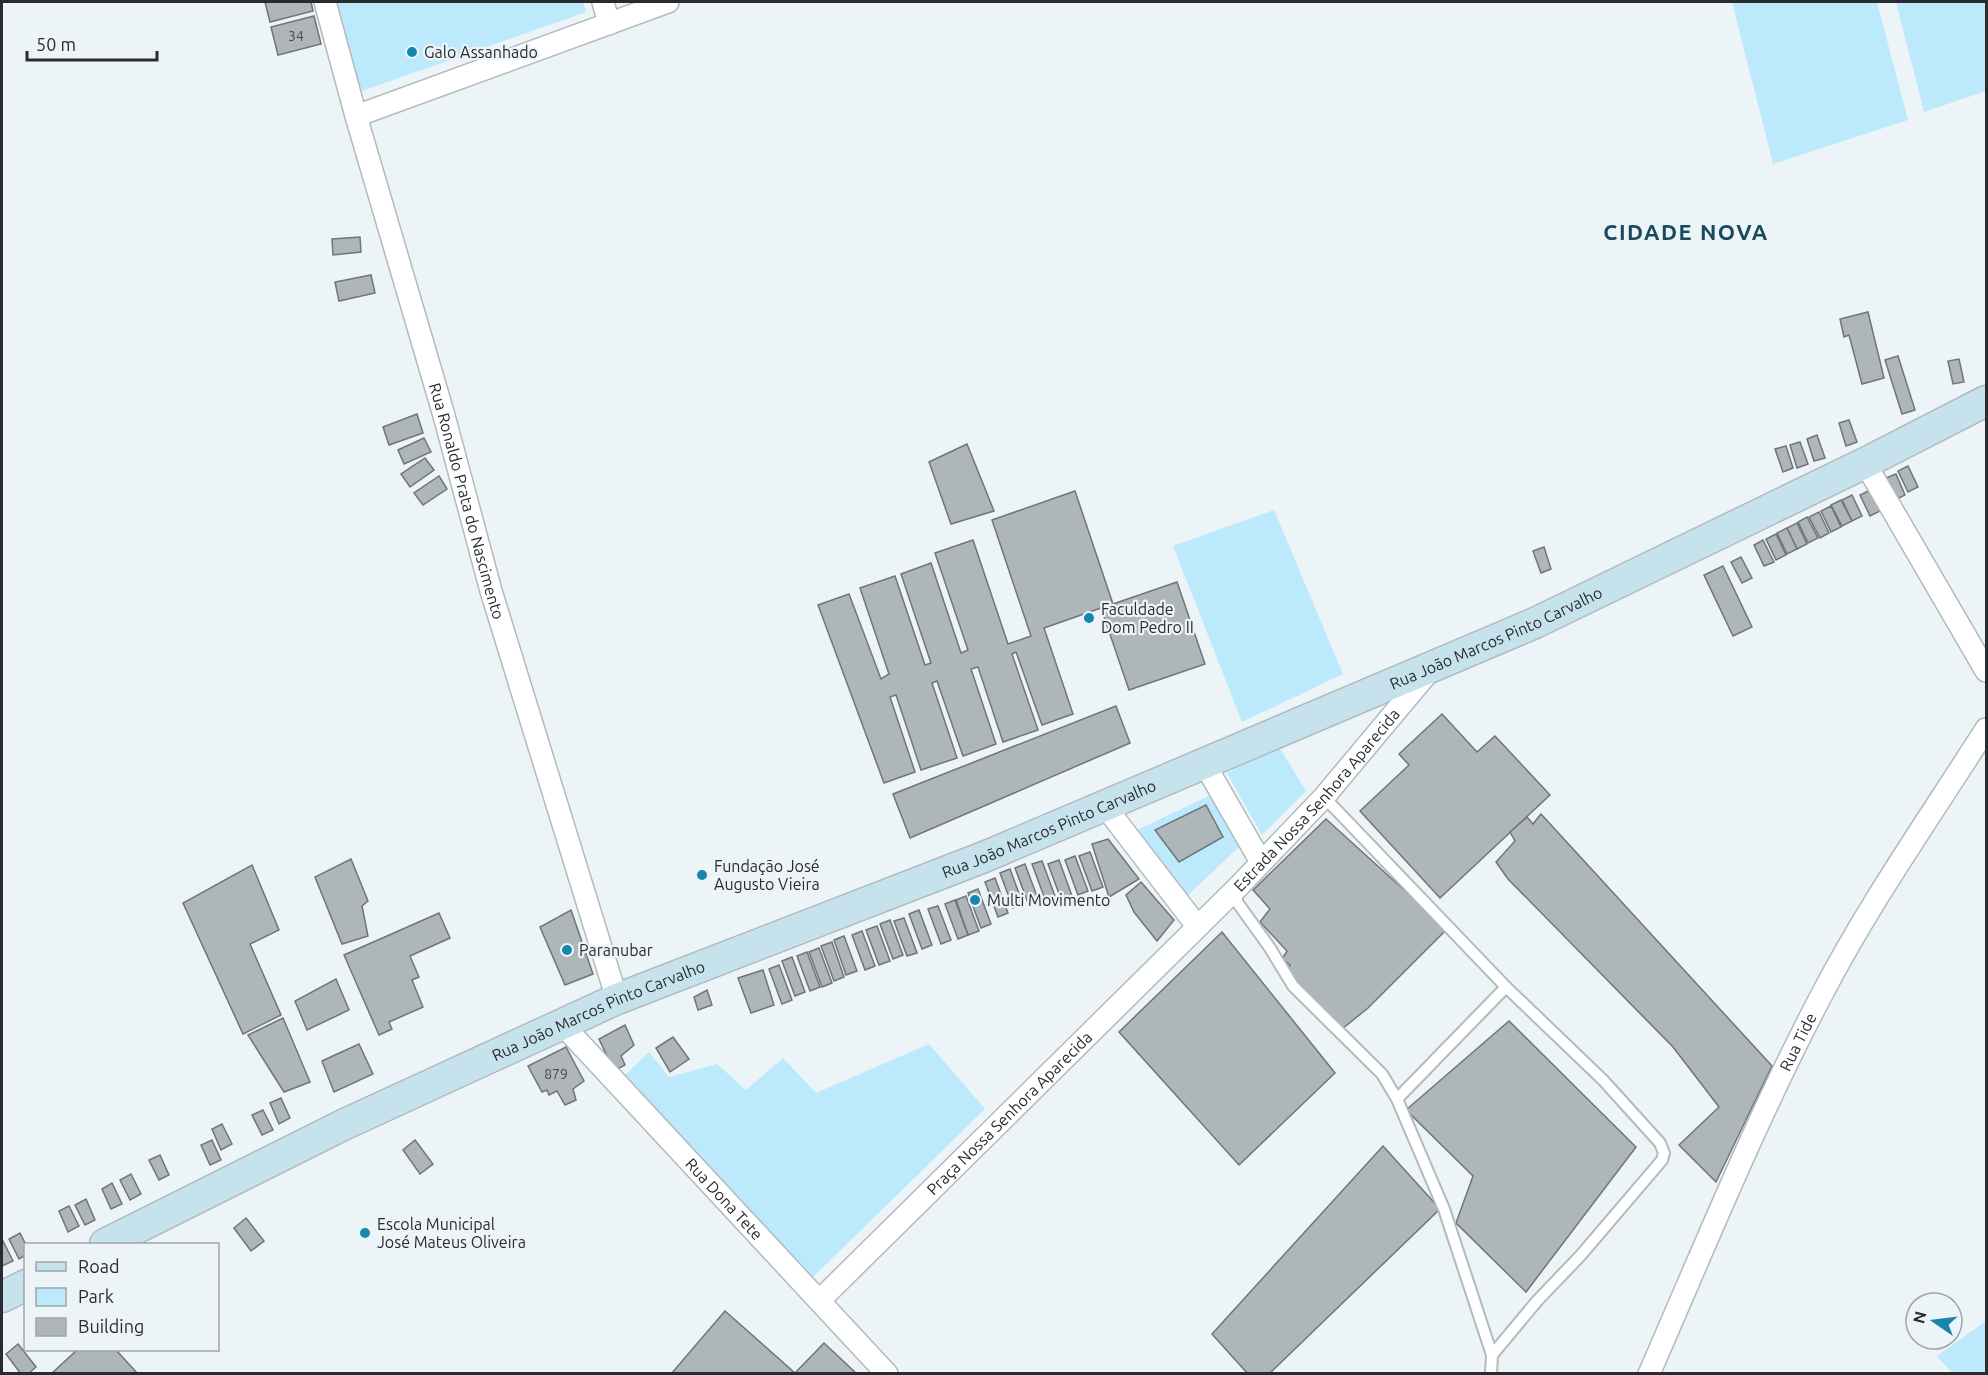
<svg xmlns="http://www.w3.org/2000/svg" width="1988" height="1375" font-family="Ubuntu,sans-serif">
<rect width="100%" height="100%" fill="#ecf4f8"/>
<g fill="#bde9fd">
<path d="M331,2H583L586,12L362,91Z"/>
<path d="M1732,2H1877L1908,120L1773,164Z"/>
<path d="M1896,2H1986V91L1924,112Z"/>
<path d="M1274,510L1343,674L1242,722L1173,546Z"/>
<path d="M1279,747L1306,791L1262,835L1227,773Z"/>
<path d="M1215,793L1241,845L1186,897L1137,830Z"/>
<path d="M929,1044L985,1109L811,1279L623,1077L649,1052L669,1077L717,1064L746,1090L783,1058L816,1093Z"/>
<path d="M1986,1321V1373H1952L1937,1356Z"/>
</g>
<g fill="#aeb6b9" stroke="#6f7579" stroke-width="1.5">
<path d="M265,2H311L313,11L270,22Z"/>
<path d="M314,16L321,44L278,55L271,27Z"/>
<path d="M360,237L361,252L333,255L332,239Z"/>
<path d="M371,275L375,293L339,301L335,282Z"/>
<path d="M1868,312L1884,378L1862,384L1849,335L1844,337L1840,319Z"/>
<path d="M1898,356L1915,410L1902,414L1885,360Z"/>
<path d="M1959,359L1964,382L1953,384L1948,361Z"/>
<path d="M417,414L423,433L389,445L383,427Z"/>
<path d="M1849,420L1857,442L1846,446L1839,423Z"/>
<path d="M1817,435L1825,458L1814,461L1807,439Z"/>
<path d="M424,438L431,452L404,464L398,450Z"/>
<path d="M1800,442L1808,464L1797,468L1790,445Z"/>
<path d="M967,444L994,511L951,524L929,462Z"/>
<path d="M1786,446L1793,468L1783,472L1775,449Z"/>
<path d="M425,458L434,470L410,487L401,474Z"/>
<path d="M1908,466L1918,487L1908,492L1898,471Z"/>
<path d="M1896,474L1905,495L1895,500L1886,478Z"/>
<path d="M439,476L447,489L423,505L414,493Z"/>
<path d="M1870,490L1880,511L1870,516L1860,495Z"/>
<path d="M1075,491L1113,604L1177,582L1205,664L1129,690L1101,608L1044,628L1073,714L1042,725L1016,652L1012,654L1038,730L1003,742L978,667L971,669L996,744L963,756L937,681L932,683L957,758L921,770L896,695L890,697L915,772L884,783L818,605L849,594L881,679L889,674L860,588L895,576L925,665L931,663L901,574L931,563L961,653L968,650L935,553L973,540L1008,644L1031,636L992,520Z"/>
<path d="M1852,495L1862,516L1852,521L1842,500Z"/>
<path d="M1841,500L1852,521L1842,526L1831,505Z"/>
<path d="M1831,506L1841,527L1831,532L1821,511Z"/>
<path d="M1819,512L1829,533L1820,538L1809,517Z"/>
<path d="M1807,517L1818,538L1808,543L1798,522Z"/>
<path d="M1797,523L1807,544L1797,549L1787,528Z"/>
<path d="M1787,528L1797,549L1787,554L1777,533Z"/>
<path d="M1776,534L1786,555L1776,560L1766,539Z"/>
<path d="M1763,540L1774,562L1764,566L1754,545Z"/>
<path d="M1544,547L1551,569L1541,573L1533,551Z"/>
<path d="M1741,557L1752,578L1742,583L1731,562Z"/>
<path d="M1723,566L1752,627L1733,636L1704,575Z"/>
<path d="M1116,706L1130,743L910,838L893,794Z"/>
<path d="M1442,714L1477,752L1495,736L1550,795L1440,898L1360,811L1409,765L1399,754Z"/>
<path d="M1206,805L1223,837L1179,862L1155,830Z"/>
<path d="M1541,814L1772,1066L1716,1182L1679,1145L1719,1107L1673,1047L1508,879L1496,862L1515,841L1510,832L1527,817L1533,824Z"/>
<path d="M1326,819L1447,929L1368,1008L1342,1029L1287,971L1290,965L1282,959L1287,951L1260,922L1270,909L1253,890Z"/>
<path d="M1108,839L1139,879L1109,897L1092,844Z"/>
<path d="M1090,852L1103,887L1092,891L1079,856Z"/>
<path d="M1075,856L1088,891L1078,895L1065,860Z"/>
<path d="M351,859L368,901L362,906L368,936L342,944L315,877Z"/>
<path d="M1059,860L1072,896L1061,899L1048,864Z"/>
<path d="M1042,861L1055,896L1045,899L1032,864Z"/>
<path d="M1025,864L1038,899L1028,903L1015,868Z"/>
<path d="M252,865L279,930L250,944L281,1015L243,1034L183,903Z"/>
<path d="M1010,869L1023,904L1013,908L1000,873Z"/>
<path d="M995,878L1008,913L998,917L985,882Z"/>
<path d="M1141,882L1174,920L1157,941L1134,912L1126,895Z"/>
<path d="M978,889L991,924L981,928L968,893Z"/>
<path d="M966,896L979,931L968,935L956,900Z"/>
<path d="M955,900L968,935L958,939L945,904Z"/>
<path d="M938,906L951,940L941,944L928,909Z"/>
<path d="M571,910L593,974L565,985L540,927Z"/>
<path d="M919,910L932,945L922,949L909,914Z"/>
<path d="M439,913L450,938L410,956L419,977L412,980L423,1007L389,1022L392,1029L379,1035L344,955Z"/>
<path d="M904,918L917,953L907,956L894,921Z"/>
<path d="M890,920L903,955L893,959L880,924Z"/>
<path d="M877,926L890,961L879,965L866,930Z"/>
<path d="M862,931L875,966L865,970L852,935Z"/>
<path d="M1222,932L1335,1073L1239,1165L1119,1032Z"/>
<path d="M844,936L857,971L846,975L834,940Z"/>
<path d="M832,942L844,977L834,981L821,946Z"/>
<path d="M819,948L832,983L822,987L809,952Z"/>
<path d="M807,952L820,987L810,991L797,956Z"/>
<path d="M792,957L805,992L795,996L782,961Z"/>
<path d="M779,965L792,1000L782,1004L769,969Z"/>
<path d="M763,970L774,1005L751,1013L738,978Z"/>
<path d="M336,979L349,1010L307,1030L295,1001Z"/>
<path d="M707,990L712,1005L698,1010L694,997Z"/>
<path d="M283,1018L310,1082L284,1092L248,1035Z"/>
<path d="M1509,1021L1636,1147L1526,1292L1456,1223L1473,1176L1406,1110Z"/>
<path d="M625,1025L634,1045L621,1056L625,1065L614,1071L599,1039Z"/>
<path d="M673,1037L689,1059L670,1072L656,1048Z"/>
<path d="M359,1044L373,1074L334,1092L322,1061Z"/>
<path d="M566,1047L584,1081L573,1089L576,1100L565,1105L557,1091L549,1095L547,1090L542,1092L528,1066Z"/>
<path d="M281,1098L290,1118L279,1124L270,1103Z"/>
<path d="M263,1110L273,1130L262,1135L252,1115Z"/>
<path d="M222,1124L232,1144L221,1150L212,1129Z"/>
<path d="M212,1140L221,1160L210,1165L201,1145Z"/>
<path d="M415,1140L433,1164L420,1174L403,1150Z"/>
<path d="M1383,1146L1440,1209L1269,1374H1248L1212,1334Z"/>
<path d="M160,1155L169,1175L159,1180L149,1160Z"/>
<path d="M131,1174L141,1194L130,1200L120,1180Z"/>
<path d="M112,1183L122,1204L111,1209L102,1189Z"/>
<path d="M86,1199L95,1220L85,1225L75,1205Z"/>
<path d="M69,1206L79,1226L68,1232L59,1211Z"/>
<path d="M246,1218L264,1241L251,1251L234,1228Z"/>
<path d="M20,1233L26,1245V1255L19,1259L9,1239Z"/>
<path d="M3,1241L13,1261L2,1266V1242Z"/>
<path d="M725,1311L795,1373L824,1343L857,1374H671Z"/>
<path d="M18,1344L36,1367L28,1374H21L6,1354Z"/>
<path d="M77,1350H116L138,1374H51Z"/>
</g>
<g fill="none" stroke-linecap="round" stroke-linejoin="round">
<g stroke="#b3babe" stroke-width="14">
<g id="lane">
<path d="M1324,797L1506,987L1603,1080L1660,1143L1664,1153L1662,1160L1581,1255L1537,1301L1492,1355L1491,1374"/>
<path d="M1237,890V902L1270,948L1293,986L1382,1074L1397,1099"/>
<path d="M1492,1355L1444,1209L1397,1099L1506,987"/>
</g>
</g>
<g stroke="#b3babe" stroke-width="24">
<g id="street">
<path id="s1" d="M325,2L356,116L443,412L491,591L617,999"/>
<path d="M603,2L609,24"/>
<path d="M356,116L668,2"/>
<path d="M1865,463L1986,671"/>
<path d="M1204,763L1261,862"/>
<path d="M1104,805L1197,926"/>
<path id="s2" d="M561,1023L887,1374"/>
<path id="s3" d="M820,1300L1238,887L1324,797L1431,669"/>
<path id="s4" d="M1649,1374C1704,1248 1756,1120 1820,998C1868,905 1930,817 1986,729"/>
</g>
</g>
<g stroke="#b3babe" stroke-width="33">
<g id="secondary">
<path id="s5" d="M105,1244L343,1125L617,999L984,857L1535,623L1865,463L1986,401"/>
<path d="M2,1297L26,1285"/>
</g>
</g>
<use href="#lane" stroke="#fff" stroke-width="10"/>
<use href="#street" stroke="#fff" stroke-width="21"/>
<use href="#secondary" stroke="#c6e2ed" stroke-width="30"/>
</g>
<g fill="#1786ad" stroke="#ecf4f8" stroke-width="2">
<circle cx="412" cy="52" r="6"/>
<circle cx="1089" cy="618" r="6"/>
<circle cx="702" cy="875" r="6"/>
<circle cx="975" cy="900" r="6"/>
<circle cx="567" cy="950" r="6"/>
<circle cx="365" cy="1233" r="6"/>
</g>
<g text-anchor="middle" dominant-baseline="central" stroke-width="4.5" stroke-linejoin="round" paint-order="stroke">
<g font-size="14" fill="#4a4e51">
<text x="296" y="36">34</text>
<text x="556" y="1074">879</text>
</g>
<g font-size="16" fill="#292c2e" stroke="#ecf4f8" text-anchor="start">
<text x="424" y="52">Galo Assanhado</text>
<text x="1101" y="609">Faculdade<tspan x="1101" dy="18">Dom Pedro II</tspan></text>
<text x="714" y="866">Fundação José<tspan x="714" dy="18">Augusto Vieira</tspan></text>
<text x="987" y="900">Multi Movimento</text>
<text x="579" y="950">Paranubar</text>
<text x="377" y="1224">Escola Municipal<tspan x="377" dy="18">José Mateus Oliveira</tspan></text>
</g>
<g font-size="16" fill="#292c2e" stroke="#ecf4f8">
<text stroke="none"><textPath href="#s1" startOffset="519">Rua Ronaldo Prata do Nascimento</textPath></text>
<text stroke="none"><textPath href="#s5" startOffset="1518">Rua João Marcos Pinto Carvalho</textPath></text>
<text stroke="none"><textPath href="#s3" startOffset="705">Estrada Nossa Senhora Aparecida</textPath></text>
<text stroke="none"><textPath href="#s5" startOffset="1032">Rua João Marcos Pinto Carvalho</textPath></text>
<text stroke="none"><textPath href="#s5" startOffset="546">Rua João Marcos Pinto Carvalho</textPath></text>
<text stroke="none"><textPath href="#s4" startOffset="364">Rua Tide</textPath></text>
<text stroke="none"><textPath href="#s3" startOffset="266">Praça Nossa Senhora Aparecida</textPath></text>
<text stroke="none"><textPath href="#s2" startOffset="240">Rua Dona Tete</textPath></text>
</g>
<g font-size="22" font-weight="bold" letter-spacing="1.5" fill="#1a495d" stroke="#ecf4f8">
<text x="1686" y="231">CIDADE NOVA</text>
</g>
</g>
<rect width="1988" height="1375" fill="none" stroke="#292c2e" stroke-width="6"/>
<rect x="24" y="1243" width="195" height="108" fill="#ecf4f8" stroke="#9ea4a7" stroke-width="1.5"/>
<rect x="36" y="1262" width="30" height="9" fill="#c6e2ed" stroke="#9ea4a7" stroke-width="1.5"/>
<text x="78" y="1273" font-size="18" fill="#292c2e">Road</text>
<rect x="36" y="1288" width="30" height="18" fill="#bde9fd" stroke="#9ea4a7" stroke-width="1.5"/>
<text x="78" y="1303" font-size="18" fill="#292c2e">Park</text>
<rect x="36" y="1318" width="30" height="18" fill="#aeb6b9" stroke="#9ea4a7" stroke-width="1.5"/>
<text x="78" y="1333" font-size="18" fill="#292c2e">Building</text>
<g transform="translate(1934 1321) rotate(284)"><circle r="28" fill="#ecf4f8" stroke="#9ea4a7" stroke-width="1.5"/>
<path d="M0-4.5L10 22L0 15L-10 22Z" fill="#1786ad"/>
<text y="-9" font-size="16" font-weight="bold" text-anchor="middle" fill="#292c2e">N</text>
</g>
<path d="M27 51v9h130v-9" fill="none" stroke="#292c2e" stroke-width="3"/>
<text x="36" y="51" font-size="18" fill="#292c2e" stroke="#ecf4f8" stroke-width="4.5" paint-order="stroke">50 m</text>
</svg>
